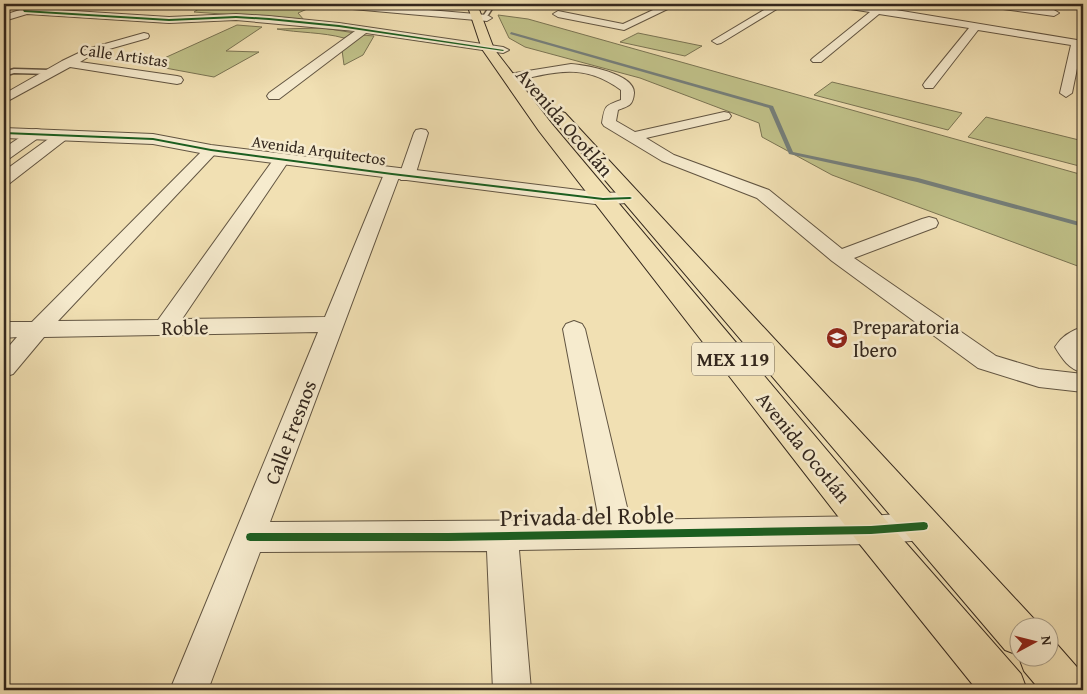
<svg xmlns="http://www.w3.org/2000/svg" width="1087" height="694" font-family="'Gentium Book Plus',serif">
<rect width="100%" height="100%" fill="#f1e0b3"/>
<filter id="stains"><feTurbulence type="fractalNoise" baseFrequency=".004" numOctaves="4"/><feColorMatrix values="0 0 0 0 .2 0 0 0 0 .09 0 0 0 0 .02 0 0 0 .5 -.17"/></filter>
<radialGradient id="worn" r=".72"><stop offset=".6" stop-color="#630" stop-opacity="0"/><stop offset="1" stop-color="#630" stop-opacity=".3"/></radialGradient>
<g fill="#c0c189" stroke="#7a7453">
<path d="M206,4H295L314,6L298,13L304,20L194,12Z"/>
<path d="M498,15L528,19L1083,175V268L832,175L762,137L759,123L640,78L525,47L509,38Z"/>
<path d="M237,25L262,27L226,51L259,52L214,77L149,65Z"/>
<path d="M323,28L355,33L344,38C322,32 299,33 277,29Z"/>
<path d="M638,33L702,46L685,56L620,42Z"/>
<path d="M362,35L374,36L363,55L344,65L342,50Z"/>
<path d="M832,82L962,113L948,130L814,95Z"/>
<path d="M986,117L1083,141V167L968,137Z"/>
</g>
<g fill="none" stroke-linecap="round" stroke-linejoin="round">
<g fill="#757f7b" fill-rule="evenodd">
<path d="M449,4H453L459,7L456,8Z"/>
<path d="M511,32L773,106L793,152L918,178L1083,223V227L917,182L789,154L769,108L510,34Z"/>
</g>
<g stroke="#625542" stroke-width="3">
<g id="service">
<path d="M491,4H495L488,15H484Z"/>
<path d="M14,69L50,70L53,72L50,74L14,73L4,76V72Z"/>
</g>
</g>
<g stroke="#625542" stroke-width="2">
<g id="minor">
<path d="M39,4L44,7L42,9L169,17L236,14L269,16L339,23L503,47L509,50L503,53L366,33L279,99H269L267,96L269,93L355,31L236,20L169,23L27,14L4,21V15Z"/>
<path d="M325,4H359L487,15L492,18L487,21L330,7Z"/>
<path d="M666,4H678L624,30L558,17L553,14L558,11L623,24Z"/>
<path d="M774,4H785L721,43L717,44L712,41Z"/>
<path d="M833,4H853L878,7L1077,40L1082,44L1072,93L1066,97L1060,93L1071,45L978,30L933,88H925L923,85L925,82L969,28L879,14L821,62H813L811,60L813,58L870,12L837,7Z"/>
<path d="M983,4H1007L1054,10L1059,13L1054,16L988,7Z"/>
<path d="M144,33L148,34L149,36L148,38L95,53L80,62L177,76L181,77L183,80L181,83L177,84L70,67L4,103V94L62,61L87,49Z"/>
<path d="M571,64C586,65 635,74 634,93C633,106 628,106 618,110L616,121L635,132L724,112L729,113L731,116L729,119L646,138L674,155L769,190L842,249L922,219L929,217L936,219L938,223L936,227L854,258L996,356L1039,369L1083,374V392L1039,387L978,368L832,261L757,198L662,161L604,126L602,123C605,106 604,106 621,100V90C582,61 553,73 509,82L503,78L509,74Z"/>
<path d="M36,129L41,130L43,133L41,136L10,158L4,160V148L31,130Z"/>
<path d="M421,129L426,130L428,133L415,176L413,180H401L399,177L270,522L599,520L563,329L566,324L574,321L582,324L585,329L630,520L871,516L924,512L935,516L940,526L935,536L924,540L871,544L519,550L531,690H493L487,551L260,552L208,690H170L318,332L44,337L13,374L4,377V352L17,337L4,338V322H32L206,147H216L219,150L216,153L58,321L158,320L276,156H288L290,159L182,319L325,317L384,174L386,171H398L400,173L414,133L416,130Z"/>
<path d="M63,131L68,132L70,135L68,138L10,183L4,184V171L58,132Z"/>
<path d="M1083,327V347L1080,349L1083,352V373C1068,368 1063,360 1055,347C1061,337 1072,330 1083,327Z"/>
</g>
</g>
<g stroke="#625542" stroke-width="2">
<path id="tertiary" d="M4,128L153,134L211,145L603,193L630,192L637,194L640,198L637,202L603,205L211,155L153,144L4,138Z"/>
</g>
<g stroke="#33271d" stroke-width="2">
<g id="primary">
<path d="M467,4H477L494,49L551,123L884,518L1021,674L1027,690H977L858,542L539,131L482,49Z"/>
<path d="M559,111L565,113L1035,620L1037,626H1020V656H1050V639L1054,641L1083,674V690H1040L1024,671L1018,655L1005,650L553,119L551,116L553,113Z"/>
</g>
</g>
<use href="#service" fill="#f6ebce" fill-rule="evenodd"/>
<use href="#minor" fill="#f6ebce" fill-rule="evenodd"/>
<use href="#tertiary" fill="#f6ebce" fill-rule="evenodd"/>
<use href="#primary" fill="#f1e0b3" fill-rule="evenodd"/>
<g stroke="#f6ebce" stroke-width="3">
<g id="cycleway">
<path d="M23,10L169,19L236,16L269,18L339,25L504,50L503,51L339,27L269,20L236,18L169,21L24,12Z"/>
<path d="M4,132L153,138L211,149L392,173L603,198L630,197L632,198L630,199L603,200L392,175L211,151L153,140L4,134Z"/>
<path d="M924,522L927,523L928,526L927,529L924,530L871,534L448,541H250L247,540L246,537L247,534L250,533H448L871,526Z"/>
</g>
</g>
<use href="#cycleway" fill="#1b5e20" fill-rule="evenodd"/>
</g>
<defs>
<g id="university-disc" transform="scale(1.125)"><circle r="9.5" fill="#8f2418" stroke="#f6ebce"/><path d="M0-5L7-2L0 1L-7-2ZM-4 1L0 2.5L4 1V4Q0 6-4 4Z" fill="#fff"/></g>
</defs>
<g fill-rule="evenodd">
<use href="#university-disc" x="837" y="338"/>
</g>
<g text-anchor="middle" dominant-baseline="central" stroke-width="5" stroke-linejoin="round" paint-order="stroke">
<g font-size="16" fill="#33271d" stroke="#f6ebce">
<text transform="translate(124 55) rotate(8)">Calle Artistas</text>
<text transform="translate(319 150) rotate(8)">Avenida Arquitectos</text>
</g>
<rect fill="#f6ebce" stroke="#6e6252" stroke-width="1" x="692" y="342.5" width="82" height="33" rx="4"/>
<g font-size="19" font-weight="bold" fill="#33271d">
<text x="733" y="359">MEX 119</text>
</g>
<g font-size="20" fill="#33271d" stroke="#f6ebce">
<text transform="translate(565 122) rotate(49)">Avenida Ocotlán</text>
<text transform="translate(185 327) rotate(-1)">Roble</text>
<text transform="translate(290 432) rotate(-69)">Calle Fresnos</text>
<text transform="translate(804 447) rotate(51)">Avenida Ocotlán</text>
</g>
<g font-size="20" fill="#33271d" stroke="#f6ebce" text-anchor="start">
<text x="853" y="326">Preparatoria<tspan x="853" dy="23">Ibero</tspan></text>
</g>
<g font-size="24" fill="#33271d" stroke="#f6ebce">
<text transform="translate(587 516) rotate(-1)">Privada del Roble</text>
</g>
</g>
<rect width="1087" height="694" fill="none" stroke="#f1e0b3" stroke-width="20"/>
<rect x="5" y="5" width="1077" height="684" fill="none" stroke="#33271d" stroke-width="2.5"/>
<rect x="10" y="10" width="1067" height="674" fill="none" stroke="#33271d"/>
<g transform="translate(1034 642) rotate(83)"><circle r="24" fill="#f6ebce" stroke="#a89d87"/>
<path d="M0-4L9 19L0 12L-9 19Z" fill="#8f2418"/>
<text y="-8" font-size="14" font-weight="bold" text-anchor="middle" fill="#33271d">N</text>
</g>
<rect width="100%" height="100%" filter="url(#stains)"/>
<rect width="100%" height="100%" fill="url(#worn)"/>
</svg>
